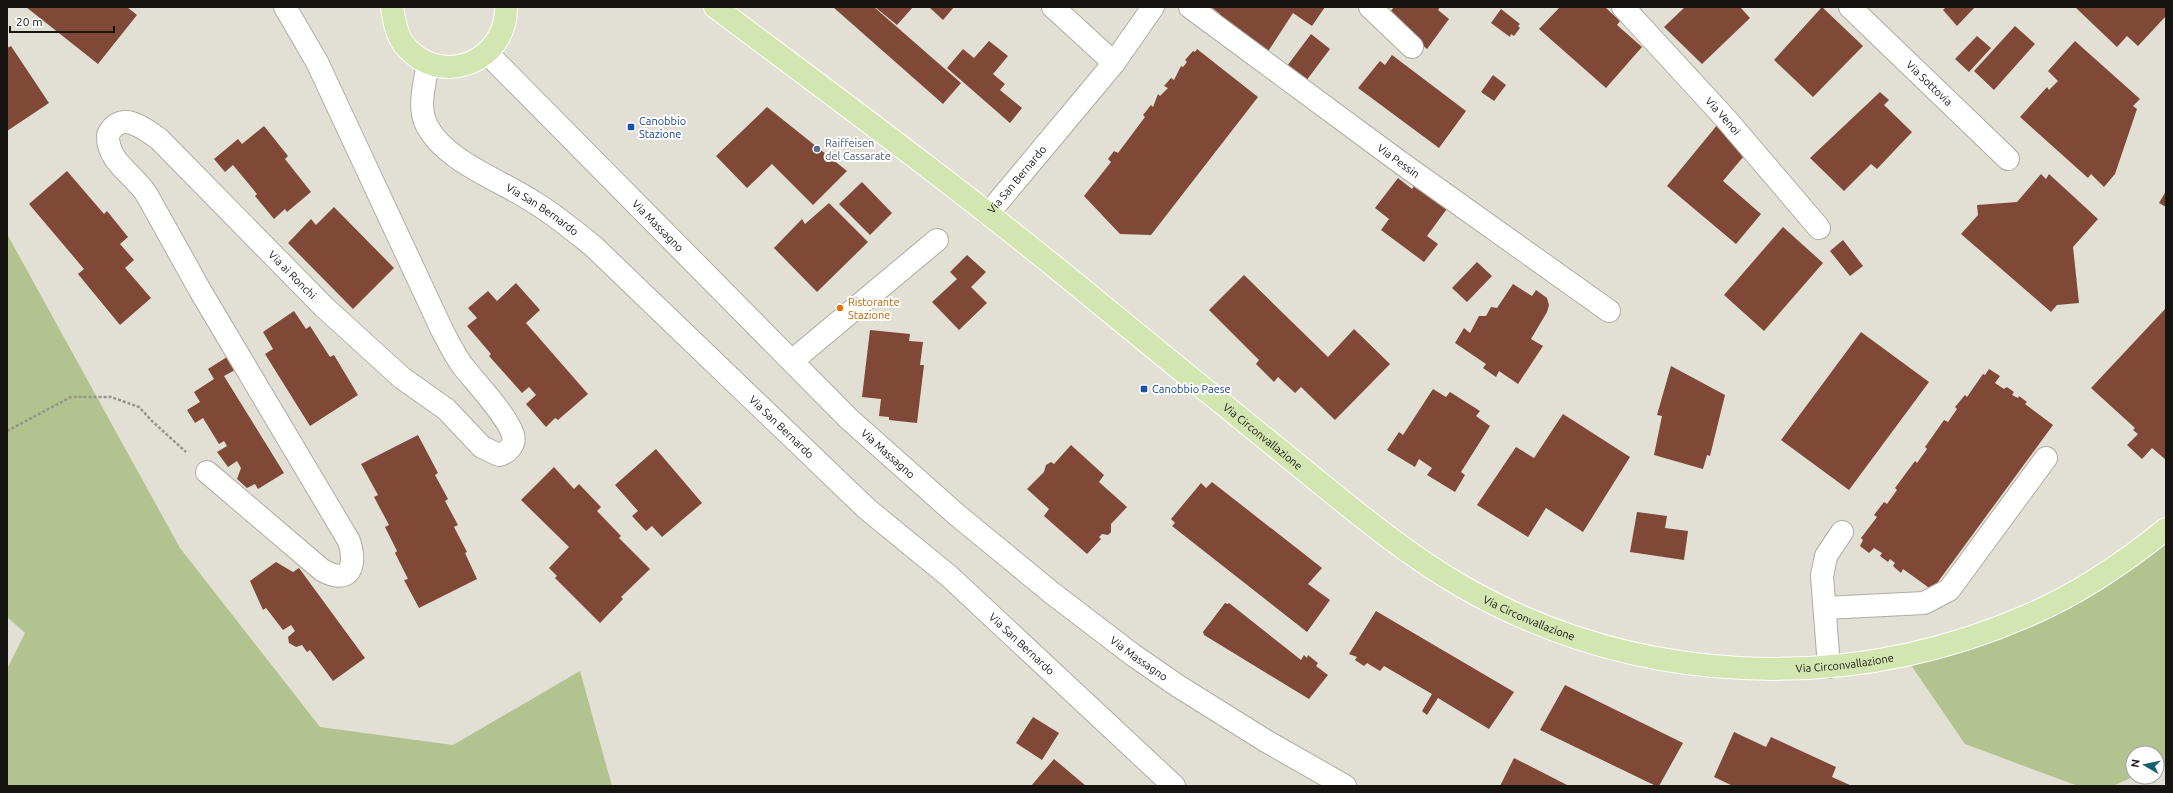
<svg xmlns="http://www.w3.org/2000/svg" width="2173" height="793" font-family="Ubuntu,sans-serif">
<rect width="100%" height="100%" fill="#e2e0d5"/>
<g fill="#b3c390">
<path d="M7,234L180,548L320,727L453,745L580,671L612,786H7V669L25,633L7,617Z"/>
<path d="M2166,529V767H2157V753H2133V777L2113,786H2078L1965,744L1904,655L1980,634Z"/>
</g>
<g fill="#7f4837">
<path d="M26,7H127L137,15L98,64Z"/>
<path d="M833,7H874L961,83L943,104Z"/>
<path d="M875,7H913L897,25Z"/>
<path d="M929,7H954L943,20Z"/>
<path d="M1211,7H1325L1312,26L1293,13L1267,53L1217,18L1220,14Z"/>
<path d="M1394,7H1440L1438,10L1449,19L1427,49L1396,22L1390,12Z"/>
<path d="M1560,7H1605L1620,21L1617,25L1642,47L1606,88L1539,29Z"/>
<path d="M1685,7H1740L1750,18L1702,64L1664,27Z"/>
<path d="M1822,7L1863,46L1813,97L1774,60Z"/>
<path d="M1946,7H1975L1957,26L1943,10Z"/>
<path d="M2075,7H2166V16L2138,46L2127,36L2117,47Z"/>
<path d="M1501,9L1520,24L1518,26L1520,28L1514,36L1511,34L1510,37L1491,23Z"/>
<path d="M2015,26L2035,44L1994,90L1974,71Z"/>
<path d="M1311,34L1330,49L1306,81L1287,66Z"/>
<path d="M1977,36L1991,48L1969,72L1955,59Z"/>
<path d="M989,41L1008,56L993,74L1005,84L1000,90L1022,108L1010,123L947,68L963,49L974,58Z"/>
<path d="M2075,41L2140,99L2133,106L2137,109L2115,174L2104,187L2091,174L2088,178L2020,117L2047,87L2049,90L2058,81L2048,71Z"/>
<path d="M11,46L49,103L7,131V48Z"/>
<path d="M1197,49L1258,97L1151,235L1120,234L1084,196L1111,162L1108,159L1114,151L1118,153L1145,117L1143,115L1151,105L1153,107L1158,94L1160,96L1168,88L1164,86L1171,78L1174,80L1181,66L1183,67L1187,62L1185,60L1193,51L1195,52Z"/>
<path d="M1392,55L1466,111L1439,148L1358,88L1380,61L1385,65Z"/>
<path d="M1493,75L1506,85L1494,101L1481,92Z"/>
<path d="M1880,92L1889,100L1884,105L1912,132L1877,169L1871,164L1844,191L1810,158Z"/>
<path d="M767,107L847,171L813,205L772,164L747,188L716,156Z"/>
<path d="M1718,124L1749,150L1723,181L1761,214L1736,244L1667,186Z"/>
<path d="M264,126L288,156L285,159L311,192L287,212L285,209L274,219L255,196L257,194L233,165L225,172L214,159L238,139L242,144Z"/>
<path d="M67,171L104,214L107,211L128,237L120,244L134,260L125,268L151,298L120,325L78,274L84,269L29,204Z"/>
<path d="M2041,174L2046,179L2049,174L2098,219L2073,247L2079,303L2057,305L2051,312L1961,234L1978,215L1977,205L2017,202Z"/>
<path d="M1398,178L1412,189L1417,182L1449,206L1427,236L1438,244L1424,262L1381,230L1389,219L1375,208Z"/>
<path d="M862,182L892,213L870,235L839,204Z"/>
<path d="M2166,191V207L2159,203Z"/>
<path d="M829,203L868,242L817,292L774,248L802,219L805,224Z"/>
<path d="M334,207L394,268L353,309L288,243L311,219L316,225Z"/>
<path d="M1783,227L1823,263L1764,331L1724,295Z"/>
<path d="M1843,240L1863,266L1850,276L1830,251Z"/>
<path d="M967,255L986,272L971,287L987,303L959,330L932,302L957,279L950,272Z"/>
<path d="M1477,262L1492,276L1467,302L1452,288Z"/>
<path d="M1244,275L1328,357L1354,329L1390,364L1335,420L1301,387L1295,393L1278,377L1274,382L1256,364L1259,360L1209,310Z"/>
<path d="M516,283L540,310L526,323L588,394L558,420L555,418L546,427L526,404L536,395L529,387L522,393L489,356L491,354L467,326L477,318L468,308L488,291L497,301Z"/>
<path d="M1513,284L1532,296L1536,290L1547,298L1549,305L1547,312L1531,339L1543,346L1518,384L1499,371L1496,377L1483,368L1486,364L1455,343L1464,328L1470,333L1479,316H1486L1491,307L1497,308Z"/>
<path d="M2166,308V460L2152,448L2142,459L2127,445L2138,434L2133,430L2135,428L2091,388Z"/>
<path d="M294,311L306,329L310,326L330,357L334,355L358,395L310,426L265,354L273,349L263,332Z"/>
<path d="M870,330L910,334L909,341L923,342L920,365H924L917,423L889,420V417L879,416L881,399L862,397Z"/>
<path d="M1861,332L1929,382L1849,490L1781,440Z"/>
<path d="M227,357L235,370L224,376L284,473L258,489L255,484L247,488L237,479L241,468L237,461L228,467L217,452L227,446L224,441L219,444L203,418L195,423L187,410L200,402L194,392L214,379L208,369Z"/>
<path d="M1671,366L1725,395L1710,456L1707,455L1703,469L1654,455L1662,416L1657,415Z"/>
<path d="M1989,369L2000,376L1995,383L2004,389L2007,387L2014,392L2012,395L2018,398L2019,396L2027,402L2025,404L2053,425L1932,590L1903,569L1901,573L1893,566L1895,563L1890,559L1888,562L1880,556L1882,553L1874,548L1869,553L1860,546L1863,540L1861,538L1877,517L1874,515L1884,502L1887,504L1897,490L1895,488L1915,461L1917,463L1927,449L1925,447L1944,420L1948,422L1957,409L1955,407L1965,395L1967,397L1983,374L1985,375Z"/>
<path d="M1433,389L1446,397L1450,392L1480,411L1476,416L1490,426L1461,472L1465,475L1455,492L1427,475L1432,468L1419,459L1415,467L1387,450L1399,432L1403,435Z"/>
<path d="M1563,414L1630,457L1583,532L1546,508L1528,537L1477,505L1516,447L1534,458Z"/>
<path d="M418,435L438,473L435,475L448,499L445,501L458,525L454,527L467,552L465,553L477,579L419,608L404,580L408,579L395,553L397,551L385,527L389,525L374,497L378,495L361,464Z"/>
<path d="M1071,445L1104,475L1099,482L1127,507L1111,524V532L1108,535L1102,534L1099,537L1101,539L1087,554L1044,516L1049,509L1027,489L1044,472L1046,465L1051,462L1054,464Z"/>
<path d="M656,449L702,503L662,537L652,526L646,531L632,516L638,511L615,485Z"/>
<path d="M554,467L574,489L579,484L601,507L597,511L621,536L619,538L650,569L621,597L623,599L600,623L555,578L557,576L549,568L569,547L521,500Z"/>
<path d="M1212,482L1322,568L1308,584L1330,600L1307,632L1172,526L1175,523L1171,519L1201,483L1206,488Z"/>
<path d="M1637,512L1667,516L1665,528L1688,531L1684,560L1630,552Z"/>
<path d="M276,562L293,572L299,568L365,658L333,681L310,650L307,652L302,645L296,647L289,643L288,637L295,631L291,625L283,630L266,608L263,610L250,581Z"/>
<path d="M1225,603L1228,604L1229,603L1301,660L1304,655L1307,658L1308,655L1318,663L1316,666L1328,675L1309,699L1204,635L1203,632Z"/>
<path d="M1376,611L1514,692L1489,729L1438,698L1427,715L1422,711L1432,694L1384,666L1380,671L1367,663L1364,666L1355,660L1357,657L1349,654Z"/>
<path d="M1565,685L1683,743L1659,786H1656L1540,730Z"/>
<path d="M1033,717L1059,733L1042,760L1016,743Z"/>
<path d="M1734,732L1766,747L1771,737L1836,767L1832,777L1852,786H1733L1714,777Z"/>
<path d="M1514,758L1569,786H1500Z"/>
<path d="M1054,759L1086,786H1031Z"/>
</g>
<g fill="none" stroke-linecap="round" stroke-linejoin="round">
<g stroke="#afada3" stroke-width="24">
<g id="minor">
<path d="M1053,7L1114,63"/>
<path id="s1" d="M1190,7L1397,160L1609,311"/>
<path d="M1370,7L1412,47"/>
<path id="s2" d="M1623,7L1726,119L1819,228"/>
<path id="s3" d="M1850,7L2008,159"/>
<path id="s4" d="M487,53L849,419L957,515L1052,593L1133,655L1178,686L1266,741L1345,786"/>
<path id="s5" d="M428,63C425,83 417,107 427,126C445,161 500,180 532,201C554,214 573,230 593,246L867,509L949,576L1174,786"/>
<path id="s6" d="M988,214L1114,63L1153,7"/>
<path d="M792,361L937,240"/>
<path id="s7" d="M207,472L322,570C350,586 357,566 349,541L201,292L147,195C134,174 107,162 108,135C120,110 143,127 159,139L324,307L402,378L446,409L482,447L499,455C507,453 516,445 513,435C507,415 475,382 462,365C454,354 448,341 442,330L317,62L285,7"/>
<path d="M1825,608L1924,603L1949,590L2046,458"/>
<path d="M1829,667L1822,576L1826,556L1842,532"/>
</g>
</g>
<g stroke="#fff" stroke-width="24">
<g id="major">
<path d="M392,7C394,19 395,29 401,40C405,48 413,54 420,59C460,82 507,52 506,7"/>
<path id="s8" d="M715,7C842,102 971,197 1093,298C1161,354 1230,410 1298,465C1351,508 1404,553 1463,587C1636,686 1847,695 2029,615C2078,594 2125,562 2166,529"/>
</g>
</g>
<path stroke="#95948c" stroke-width="2.5" stroke-dasharray="3 2" stroke-linecap="butt" d="M7,431L71,397H111L139,407L152,421L186,452"/>
<use href="#minor" stroke="#fff" stroke-width="22"/>
<use href="#major" stroke="#d3e5b0" stroke-width="22"/>
</g>
<g fill="#1a4fb4" stroke="#fff" stroke-width="1.5">
<rect x="627" y="123" width="8" height="8" rx="2"/>
<rect x="1140" y="385" width="8" height="8" rx="2"/>
</g>
<circle fill="#5c6f8a" stroke="#fff" stroke-width="1.5" cx="817" cy="149" r="4"/>
<circle fill="#e8710a" stroke="#fff" stroke-width="1.5" cx="840" cy="308" r="4"/>
<g text-anchor="middle" dominant-baseline="central" stroke-width="4" stroke-linejoin="round" paint-order="stroke">
<g font-size="11" fill="#151411" stroke="#fff">
<text stroke="none"><textPath href="#s3" startOffset="110">Via Sottovia</textPath></text>
<text stroke="none"><textPath href="#s2" startOffset="148">Via Venoi</textPath></text>
<text stroke="none"><textPath href="#s1" startOffset="259">Via Pessin</textPath></text>
<text stroke="none"><textPath href="#s6" startOffset="45">Via San Bernardo</textPath></text>
<text stroke="none"><textPath href="#s5" startOffset="208">Via San Bernardo</textPath></text>
<text stroke="none"><textPath href="#s4" startOffset="243">Via Massagno</textPath></text>
<text stroke="none"><textPath href="#s7" startOffset="937">Via ai Ronchi</textPath></text>
<text stroke="none"><textPath href="#s5" startOffset="532">Via San Bernardo</textPath></text>
<text stroke="none"><textPath href="#s8" startOffset="696">Via Circonvallazione</textPath></text>
<text stroke="none"><textPath href="#s4" startOffset="567">Via Massagno</textPath></text>
<text stroke="none"><textPath href="#s8" startOffset="1020">Via Circonvallazione</textPath></text>
<text stroke="none"><textPath href="#s5" startOffset="856">Via San Bernardo</textPath></text>
<text stroke="none"><textPath href="#s4" startOffset="891">Via Massagno</textPath></text>
<text stroke="none"><textPath href="#s8" startOffset="1343">Via Circonvallazione</textPath></text>
</g>
<g font-size="11" fill="#164399" stroke="#fff" text-anchor="start">
<text x="639" y="121">Canobbio<tspan x="639" dy="13">Stazione</tspan></text>
<text x="1152" y="389">Canobbio Paese</text>
</g>
<g font-size="11" fill="#4e5e75" stroke="#fff" text-anchor="start">
<text x="825" y="143">Raiffeisen<tspan x="825" dy="13">del Cassarate</tspan></text>
</g>
<g font-size="11" fill="#c56008" stroke="#fff" text-anchor="start">
<text x="848" y="302">Ristorante<tspan x="848" dy="13">Stazione</tspan></text>
</g>
</g>
<rect width="2173" height="793" fill="none" stroke="#151411" stroke-width="16"/>
<g transform="translate(2145 765) rotate(279)"><circle r="19" fill="#ffffff" stroke="#a1a1a0"/>
<path d="M0-3L7 15L0 10L-7 15Z" fill="#15606d"/>
<text y="-6" font-size="11" font-weight="bold" text-anchor="middle" fill="#151411">N</text>
</g>
<path d="M10 26v6h104v-6" fill="none" stroke="#151411" stroke-width="2"/>
<text x="16" y="26" font-size="12" fill="#151411" stroke="#ffffff" stroke-width="3" paint-order="stroke">20 m</text>
</svg>
